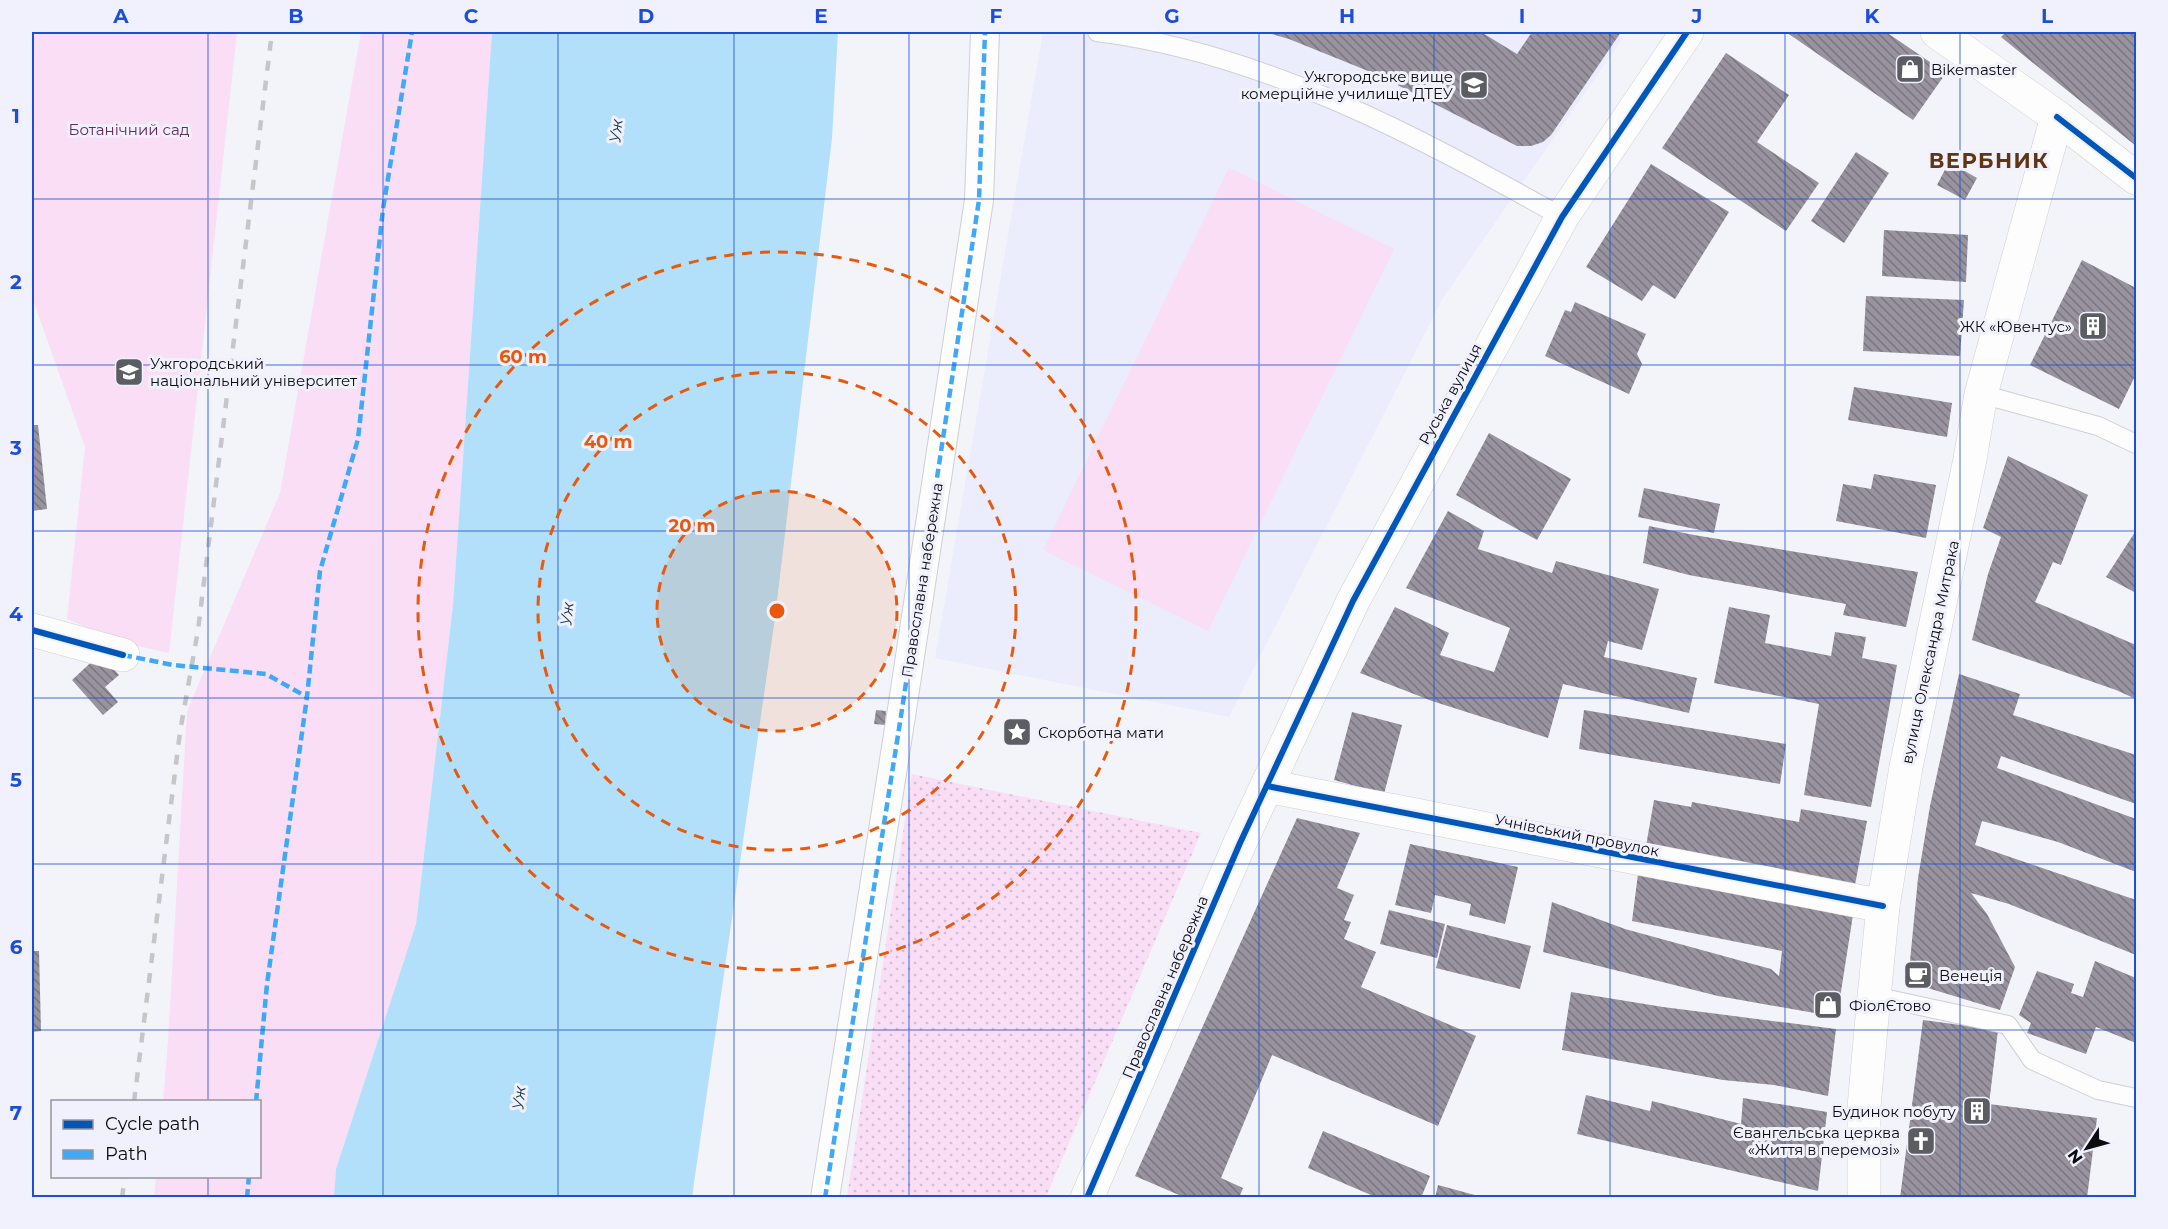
<svg xmlns="http://www.w3.org/2000/svg" width="2168" height="1229" font-family="Montserrat,sans-serif">
<defs>
<pattern id="park-dots" width="8" height="8" patternUnits="userSpaceOnUse" patternTransform="scale(1.5)"><rect width="8" height="8" fill="#f9def5"/><path d="M2 2h.1M6 6h.1" fill="none" stroke="#d4bdd1" stroke-width="1.8" stroke-linecap="round"/></pattern>
<pattern id="building-back-hatch" width="6" height="6" patternUnits="userSpaceOnUse" patternTransform="scale(1.5)"><rect width="6" height="6" fill="#98939f"/><path d="M-1 5l2 2M0 0l6 6M5-1l2 2" fill="none" stroke="#7a7680"/></pattern>
</defs>
<rect width="100%" height="100%" fill="#f3f4fa"/>
<path fill="#ebecfc" d="M1043,32H1613L1623,38L1443,298L1229,717L935,658Z"/>
<g fill="#f9def5">
<path d="M32,32H237L169,653L125,643L67,619L85,447L32,297Z"/>
<path d="M361,32H492L453,605L416,924L336,1169L334,1197L154,1198L156,1177L260,1176V1102L163,1101L168,1041L187,711L280,493Z"/>
<path d="M1229,168L1394,249L1208,631L1043,550Z"/>
</g>
<path fill="url(#park-dots)" d="M912,774L1201,833L1046,1197H847Z"/>
<path fill="#b2dff9" d="M492,32H838L832,138L775,618L692,1197H334L336,1169L416,924L453,605Z"/>
<g fill="url(#building-back-hatch)">
<path d="M1265,32H1481L1517,54L1532,32H1621L1551,135L1543,142L1531,146H1517L1378,75L1289,39Z"/>
<path d="M1786,32H1886L1946,73L1913,120Z"/>
<path d="M2006,32H2136V146L2001,37Z"/>
<path d="M1726,53L1789,95L1757,142L1819,183L1786,231L1662,148Z"/>
<path d="M1856,152L1889,173L1844,243L1811,221Z"/>
<path d="M1949,162L1977,178L1965,200L1937,185Z"/>
<path d="M1651,164L1729,212L1675,299L1653,285L1642,301L1586,267Z"/>
<path d="M1884,230L1968,235L1966,282L1882,276Z"/>
<path d="M2082,260L2136,288V374L2119,409L2030,365Z"/>
<path d="M1866,296L1964,300L1960,356L1863,351Z"/>
<path d="M1575,302L1646,334L1637,354L1642,364L1629,394L1545,356L1565,310L1571,312Z"/>
<path d="M1854,387L1952,403L1947,437L1848,420Z"/>
<path d="M32,425H38L47,509L32,511Z"/>
<path d="M1489,433L1571,479L1537,540L1456,495Z"/>
<path d="M2008,456L2088,495L2061,565L2053,562L2035,602L2136,645V699L2116,690L1972,640L1988,574L2001,537L1983,528Z"/>
<path d="M1874,474L1936,485L1926,538L1836,521L1843,484L1871,489Z"/>
<path d="M1644,488L1720,504L1714,533L1638,517Z"/>
<path d="M1448,511L1484,531L1478,549L1552,573L1556,561L1659,589L1642,650L1608,641L1604,657L1697,678L1689,713L1563,684L1548,738L1432,701L1360,673L1395,607L1449,633L1440,655L1494,672L1510,628L1406,588Z"/>
<path d="M1649,526L1694,535L1918,572L1906,627L1843,615L1846,604L1689,575L1643,563Z"/>
<path d="M2135,532L2136,533V593L2106,577Z"/>
<path d="M1729,607L1770,615L1765,643L1831,656L1835,632L1866,637L1862,658L1897,665L1871,807L1804,795L1819,704L1714,683Z"/>
<path d="M100,654L119,675L105,687L118,702L103,715L72,680Z"/>
<path d="M1959,674L2020,694L2013,715L2136,755V804L2001,756L1997,768L2136,819V872L2058,842L1982,821L1975,845L2136,900V955L2009,904L1971,893L1987,914L2015,967L2000,1010L1908,982L1918,878L1930,806Z"/>
<path d="M876,710L886,711L885,725L874,724Z"/>
<path d="M1584,710L1786,744L1780,784L1579,749Z"/>
<path d="M1352,712L1402,725L1384,794L1334,780Z"/>
<path d="M1654,800L1691,807L1692,802L1799,822L1801,809L1867,821L1855,885L1646,846Z"/>
<path d="M1297,818L1360,833L1337,888L1354,895L1344,920L1351,922L1344,939L1376,952L1361,987L1476,1036L1438,1126L1272,1055L1221,1178L1243,1188L1239,1198H1186L1135,1176Z"/>
<path d="M1410,844L1518,867L1505,924L1469,915L1471,904L1435,895L1431,913L1395,905Z"/>
<path d="M1638,874L1853,915L1837,1017L1718,996L1543,952L1552,902L1625,929L1771,969L1779,976L1782,951L1632,921Z"/>
<path d="M1389,910L1445,924L1437,958L1380,944Z"/>
<path d="M1447,925L1531,946L1520,989L1436,968Z"/>
<path d="M32,951H39L41,1031L32,1032Z"/>
<path d="M2095,961L2136,978V1043L2096,1027L2086,1054L2027,1033L2031,1023L2019,1015L2037,971L2074,984L2071,993L2083,997Z"/>
<path d="M1571,992L1663,1007L1836,1029L1828,1096L1774,1085L1723,1080L1562,1050Z"/>
<path d="M1923,1020L1998,1030L1989,1104L2097,1118L2087,1198H1900Z"/>
<path d="M1586,1095L1650,1111L1652,1101L1741,1124L1743,1098L1827,1112L1818,1191L1577,1134Z"/>
<path d="M1323,1131L1430,1176L1421,1198H1378L1308,1168Z"/>
<path d="M1438,1185L1482,1197V1198H1435Z"/>
</g>
<g fill="none" stroke-linecap="round" stroke-linejoin="round">
<g stroke="#cfcfd4" stroke-width="20">
<g id="service">
<path d="M1097,32C1264,53 1417,136 1562,217"/>
<path d="M1981,394L2098,426L2136,444"/>
<path d="M1874,996L2008,1025L2032,1060L2098,1090L2136,1098"/>
</g>
</g>
<g stroke="#cfcfd4" stroke-width="30">
<path id="pedestrian" d="M825,1198L901,716L979,200L985,32"/>
</g>
<g stroke="#cfcfd4" stroke-width="34">
<g id="minor">
<path d="M2057,117L2136,178"/>
<path d="M32,630L123,655"/>
<path d="M1267,786L1883,906"/>
<path d="M1087,1198L1240,843L1353,601L1562,217L1687,32"/>
</g>
</g>
<g stroke="#cfcfd4" stroke-width="34">
<path id="secondary" d="M1864,1198V1107L1871,1028L1883,906L1906,767L1970,459L1981,394L2057,117L1937,32"/>
</g>
<use href="#service" stroke="#fdfdfe" stroke-width="18"/>
<use href="#pedestrian" stroke="#fdfdfe" stroke-width="28"/>
<use href="#minor" stroke="#fdfdfe" stroke-width="33"/>
<use href="#secondary" stroke="#fdfdfe" stroke-width="33"/>
<g stroke="#c6c6c8" stroke-width="4.5" stroke-dasharray="10 10" stroke-linecap="butt">
<path d="M134,1102L180,732L198,630L272,32"/>
<path d="M122,1198L125,1176"/>
</g>
<g stroke="#3fa9f5" stroke-width="4.5" stroke-dasharray="9 4.5" stroke-linecap="butt">
<path d="M123,655L173,665L266,674L307,697"/>
<path d="M256,1102L267,984L307,697L320,571L358,439L383,209L412,32"/>
<path d="M247,1198L249,1176"/>
<path d="M825,1198L901,716L979,200L985,32"/>
</g>
<g stroke="#f0f1fd" stroke-width="10">
<g id="cycleway">
<path d="M2057,117L2136,178"/>
<path d="M32,630L123,655"/>
<path d="M1267,786L1883,906"/>
<path d="M1087,1198L1240,843L1353,601L1562,217L1687,32"/>
</g>
</g>
<use href="#cycleway" stroke="#0057b8" stroke-width="6"/>
</g>
<path fill="none" stroke="#1d4ed8" stroke-width="1.5" stroke-opacity="0.55" d="M208,32V1102M383,32V1198M558,32V1198M734,32V1198M909,32V1198M1084,32V1198M1259,32V1198M1434,32V1198M1610,32V1198M1785,32V1198M1960,32V1198M32,199H2136M32,365H2136M32,531H2136M32,698H2136M32,864H2136M32,1030H2136M208,1176V1198"/>
<circle cx="777" cy="611" r="120" fill="#e8590c" fill-opacity=".12"/>
<g fill="none" stroke="#e8590c" stroke-width="3" stroke-dasharray="10 8">
<circle cx="777" cy="611" r="120"/>
<circle cx="777" cy="611" r="239"/>
<circle cx="777" cy="611" r="359"/>
</g>
<defs>
<g id="shop-square" transform="scale(1.5)"><rect x="-9" y="-9" width="18" height="18" rx="4" fill="#5c5d62" stroke="#f0f1fd"/><path d="M-5-2.5h2.3a2.7 3.5 0 0 1 5.4 0H5L5.5 6h-11ZM-1.5-2.5h3a1.5 2.3 0 0 0-3 0Z" fill="#fff"/></g>
<g id="university-square" transform="scale(1.5)"><rect x="-9" y="-9" width="18" height="18" rx="4" fill="#5c5d62" stroke="#f0f1fd"/><path d="M0-5L7-2L0 1L-7-2ZM-4 1L0 2.5L4 1V4Q0 6-4 4Z" fill="#fff"/></g>
<g id="building-square" transform="scale(1.5)"><rect x="-9" y="-9" width="18" height="18" rx="4" fill="#5c5d62" stroke="#f0f1fd"/><path d="M-4-6H4V6H1V3H-1V6H-4ZM-2.5-4.3h1.7v1.8h-1.7ZM.8-4.3h1.7v1.8H.8ZM-2.5-1h1.7V.8h-1.7ZM.8-1h1.7V.8H.8Z" fill="#fff"/></g>
<g id="sight-square" transform="scale(1.5)"><rect x="-9" y="-9" width="18" height="18" rx="4" fill="#5c5d62" stroke="#f0f1fd"/><path d="M0-6L1.8-2.2L6-1.7L2.9 1.2L3.7 5.4L0 3.3L-3.7 5.4L-2.9 1.2L-6-1.7L-1.8-2.2Z" fill="#fff"/></g>
<g id="cafe-square" transform="scale(1.5)"><rect x="-9" y="-9" width="18" height="18" rx="4" fill="#5c5d62" stroke="#f0f1fd"/><path d="M-5.5-4.5H6V0H3Q3 3.5 0 3.5H-2.5Q-5.5 3.5-5.5 0ZM3-3.2v2h1.7v-2ZM-6 4.5H4V6H-6Z" fill="#fff"/></g>
<g id="church-square" transform="scale(1.5)"><rect x="-9" y="-9" width="18" height="18" rx="4" fill="#5c5d62" stroke="#f0f1fd"/><path d="M-1.2-6h2.4v3.5h3.3v2.4h-3.3V6h-2.4V-.1h-3.3v-2.4h3.3Z" fill="#fff"/></g>
</defs>
<g fill-rule="evenodd">
<use href="#shop-square" x="1910" y="69"/>
<use href="#university-square" x="1474" y="85"/>
<use href="#building-square" x="2093" y="326"/>
<use href="#university-square" x="129" y="372"/>
<use href="#sight-square" x="1017" y="732"/>
<use href="#cafe-square" x="1918" y="975"/>
<use href="#shop-square" x="1828" y="1005"/>
<use href="#building-square" x="1977" y="1111"/>
<use href="#church-square" x="1921" y="1141"/>
</g>
<g text-anchor="middle" dominant-baseline="central" stroke-width="6" stroke-linejoin="round" paint-order="stroke">
<g font-size="15" fill="#0b0b10" stroke="#f0f1fd" text-anchor="start">
<text x="1931" y="69">Bikemaster</text>
<text x="1453" y="76" text-anchor="end">Ужгородське вище<tspan x="1453" dy="17">комерційне училище ДТЕУ</tspan></text>
<text x="2072" y="326" text-anchor="end">ЖК «Ювентус»</text>
<text x="150" y="363">Ужгородський<tspan x="150" dy="17">національний університет</tspan></text>
<text x="1038" y="732">Скорботна мати</text>
<text x="1939" y="975">Венеція</text>
<text x="1849" y="1005">ФіолЄтово</text>
<text x="1956" y="1111" text-anchor="end">Будинок побуту</text>
<text x="1900" y="1132" text-anchor="end">Євангельська церква<tspan x="1900" dy="17">«Життя в перемозі»</tspan></text>
</g>
<g font-size="15" fill="#682a5c" stroke="#f0f1fd">
<text x="129" y="129">Ботанічний сад</text>
</g>
<g font-size="15" fill="#0b0b10" stroke="#f0f1fd">
<text transform="translate(1450 394) rotate(-61)">Руська вулиця</text>
<text transform="translate(922 580) rotate(-81)">Православна набережна</text>
<text transform="translate(1930 652) rotate(-78)">вулиця Олександра Митрака</text>
<text transform="translate(1577 835) rotate(11)">Учнівський провулок</text>
<text transform="translate(1165 987) rotate(-67)">Православна набережна</text>
</g>
<g font-size="16" font-style="italic" fill="#13313f" stroke="#f0f1fd">
<text transform="translate(616 131) rotate(-84)">Уж</text>
<text transform="translate(567 614) rotate(-84)">Уж</text>
<text transform="translate(519 1098) rotate(-84)">Уж</text>
</g>
<g font-size="21" font-weight="bold" letter-spacing="1.5" fill="#613412" stroke="#f0f1fd">
<text x="1989" y="160">ВЕРБНИК</text>
</g>
</g>
<circle cx="777" cy="611" r="9" fill="#e8590c" stroke="#f0f1fd" stroke-width="3"/>
<g font-size="18" text-anchor="middle" font-weight="bold" fill="#e8590c" stroke="#f0f1fd" stroke-width="6" stroke-linejoin="round" paint-order="stroke">
<text x="523" y="363">60 m</text>
<text x="608" y="448">40 m</text>
<text x="692" y="532">20 m</text>
</g>
<rect width="2168" height="1229" fill="none" stroke="#f0f1fd" stroke-width="66"/>
<rect x="51" y="1100" width="210" height="78" fill="#f0f1fd" stroke="#94959e" stroke-width="1.5"/>
<rect x="63" y="1120" width="30" height="9" fill="#0057b8" stroke="#94959e" stroke-width="1.5"/>
<text x="105" y="1130" font-size="18" fill="#0b0b10">Cycle path</text>
<rect x="63" y="1150" width="30" height="9" fill="#3fa9f5" stroke="#94959e" stroke-width="1.5"/>
<text x="105" y="1160" font-size="18" fill="#0b0b10">Path</text>
<g transform="translate(2087 1148) rotate(234)" stroke="#f0f1fd" stroke-width="4.5" paint-order="stroke">
<path d="M0-4.5L10 22L0 15L-10 22Z" fill="#0b0b10"/>
<text y="-9" font-size="16" font-weight="bold" text-anchor="middle" fill="#0b0b10">N</text>
</g>
<rect x="33" y="33" width="2102" height="1163" fill="none" stroke="#1d4ed8" stroke-width="2"/>
<g font-size="20" text-anchor="middle" font-weight="bold" fill="#1d4ed8">
<text x="121" y="23">A</text>
<text x="296" y="23">B</text>
<text x="471" y="23">C</text>
<text x="646" y="23">D</text>
<text x="821" y="23">E</text>
<text x="996" y="23">F</text>
<text x="1172" y="23">G</text>
<text x="1347" y="23">H</text>
<text x="1522" y="23">I</text>
<text x="1697" y="23">J</text>
<text x="1872" y="23">K</text>
<text x="2047" y="23">L</text>
<text x="16" y="123">1</text>
<text x="16" y="289">2</text>
<text x="16" y="455">3</text>
<text x="16" y="621">4</text>
<text x="16" y="787">5</text>
<text x="16" y="954">6</text>
<text x="16" y="1120">7</text>
</g>
</svg>
